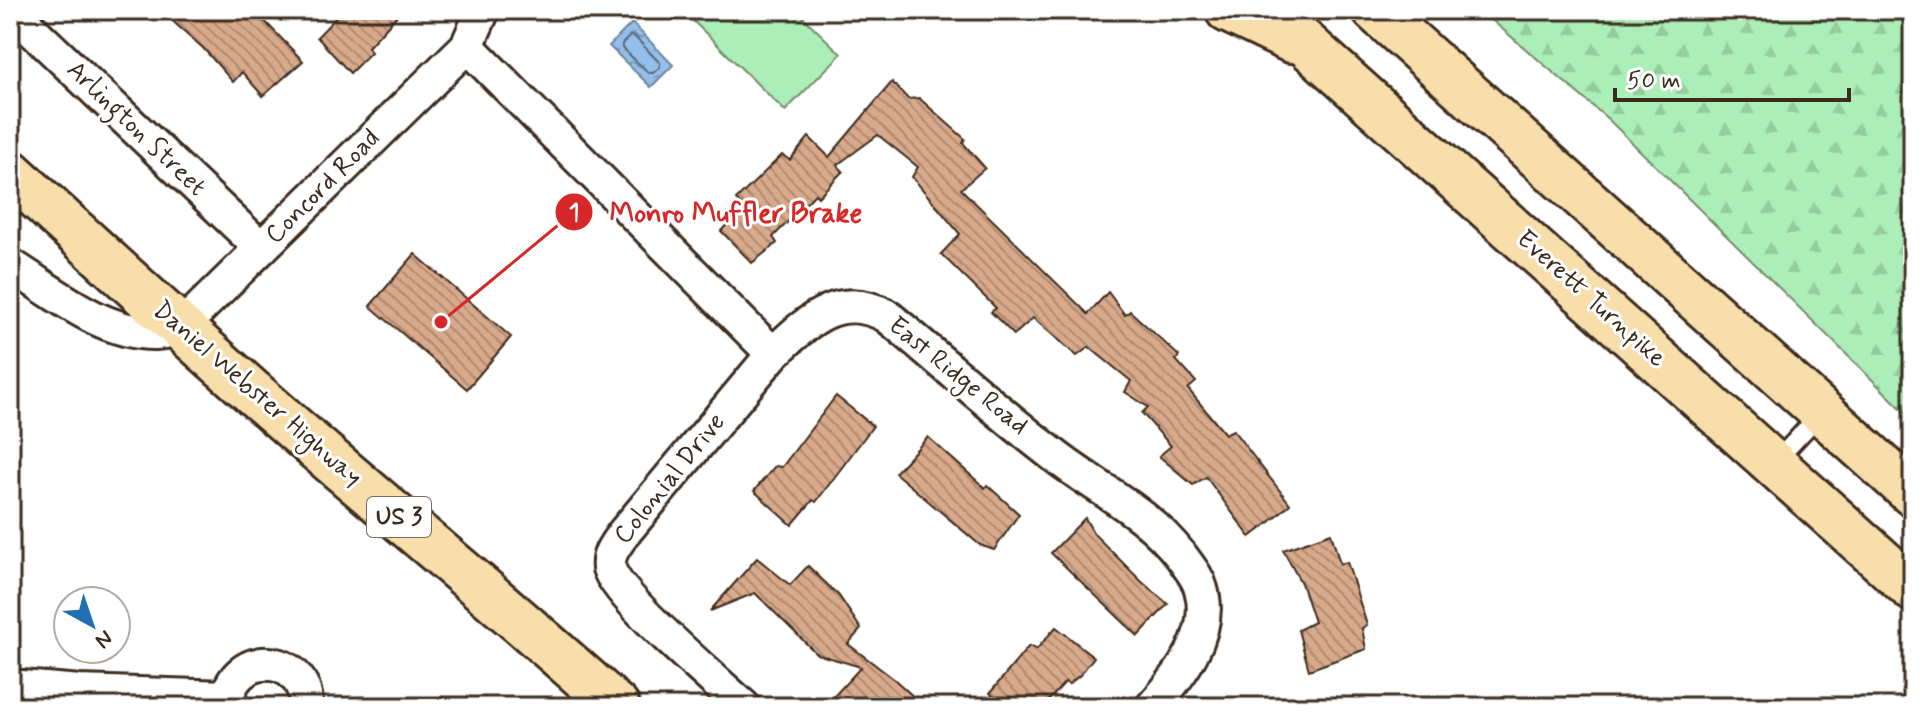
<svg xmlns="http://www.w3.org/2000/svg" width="1923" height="717" font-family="Mynerve,sans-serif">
<defs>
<pattern id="forest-firs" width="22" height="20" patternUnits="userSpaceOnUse" patternTransform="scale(2)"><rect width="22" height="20" fill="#abeeb8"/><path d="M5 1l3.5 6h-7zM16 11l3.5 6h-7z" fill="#94cc9e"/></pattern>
<pattern id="water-ripples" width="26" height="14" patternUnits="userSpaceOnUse" patternTransform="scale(2)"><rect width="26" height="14" fill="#93bfec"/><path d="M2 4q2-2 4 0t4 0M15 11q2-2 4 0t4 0" fill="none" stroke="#799bbf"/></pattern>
<pattern id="building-back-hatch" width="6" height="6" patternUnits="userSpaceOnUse" patternTransform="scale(2)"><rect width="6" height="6" fill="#d8a98a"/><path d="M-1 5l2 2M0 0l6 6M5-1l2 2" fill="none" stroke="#b08a70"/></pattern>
</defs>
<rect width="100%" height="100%" fill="#fff"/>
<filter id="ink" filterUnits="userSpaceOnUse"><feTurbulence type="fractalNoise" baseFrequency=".0125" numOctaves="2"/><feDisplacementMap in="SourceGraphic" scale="16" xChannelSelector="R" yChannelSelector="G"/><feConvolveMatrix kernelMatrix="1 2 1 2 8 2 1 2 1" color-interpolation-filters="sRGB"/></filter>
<g filter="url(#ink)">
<path fill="url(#forest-firs)" stroke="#738c6b" stroke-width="2" d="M1480,10H1913V420L1609,120Z"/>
<path fill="#abeeb8" stroke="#738c6b" stroke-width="2" d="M682,10H796L841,54L785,111Z"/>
<path fill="url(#water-ripples)" stroke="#70839a" stroke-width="2" d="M632,23L673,65L651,87L609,46Z"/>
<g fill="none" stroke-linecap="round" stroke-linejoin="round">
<path stroke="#5e6670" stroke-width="2" d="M630,36L635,37L660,63V67L653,73H649L622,48V44Z"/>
</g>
<g fill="url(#building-back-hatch)" stroke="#3b2a1e" stroke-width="2">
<path d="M160,10H254L303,61L263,96L242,72L233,82L203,48Z"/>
<path d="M343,10H402L368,47L371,52L350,73L317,37Z"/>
<path d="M892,82L908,99L919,98L965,139L963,143L985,168L961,189L1088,314L1108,292L1125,315L1130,311L1179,356L1176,360L1196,382L1188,389L1225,434L1233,430L1290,504L1270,522L1250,537L1206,477L1193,485L1159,456L1171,446L1142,413L1148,407L1125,392L1131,381L1089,347L1077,356L1033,318L1014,335L991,312L996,308L941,254L960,234L912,177L918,167L878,135L837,165L843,171L818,197L815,194L773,237L777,243L752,263L721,231L743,207L736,200L782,155L790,160L809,137L829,157Z"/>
<path d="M415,254L511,337L467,389L370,306Z"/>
<path d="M836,396L873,426L816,502L813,500L792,525L754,491L775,466L782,467Z"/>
<path d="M928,437L985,488L987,485L1019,514L994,550L980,545L895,473Z"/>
<path d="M1085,518L1094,534L1142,582L1168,604L1138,636L1051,553Z"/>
<path d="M1331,533L1340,564L1347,562L1367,625L1362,628L1366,649L1309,670L1298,630L1314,622L1301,583L1283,550Z"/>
<path d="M757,558L790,585L808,566L839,596L861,629L848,644L895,680L925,707H824L861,667L817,654L755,593L710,611Z"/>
<path d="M1056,627L1094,657L1080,675L1069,684L1065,682L1043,707H1004L990,693L1029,646L1037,649Z"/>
</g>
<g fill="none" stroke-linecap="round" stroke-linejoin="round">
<g stroke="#3b2a1e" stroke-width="22">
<path id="service" d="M1775,462L1822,412"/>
</g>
<g stroke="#3b2a1e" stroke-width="38">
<g id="minor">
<path d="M11,10L261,248"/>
<path d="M483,10L467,46L773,354C808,321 838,290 887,316C943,362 997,412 1055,456C1100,491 1146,510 1182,557C1189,567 1198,577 1201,589C1214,633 1180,676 1152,707"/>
<path d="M10,265C54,292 102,334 156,333C164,333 173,330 180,328L467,46"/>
<path d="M10,686L80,692L227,697"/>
<path d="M227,707C227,649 307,650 306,707"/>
<path d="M744,707C717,682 616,596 609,568C607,554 616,544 623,534L773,354"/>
</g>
</g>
<g stroke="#3b2a1e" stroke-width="50">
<path id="primary" d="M10,172C110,264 210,356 313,445C414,532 518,617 617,707"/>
</g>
<g stroke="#3b2a1e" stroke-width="50">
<g id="motorway">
<path d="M1228,10L1291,40"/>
<path d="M1268,10L1913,589"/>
<path d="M1375,10L1913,494"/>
</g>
</g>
<use href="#service" stroke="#fff" stroke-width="16"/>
<use href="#minor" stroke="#fff" stroke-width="32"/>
<use href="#primary" stroke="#f8deab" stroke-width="44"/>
<use href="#motorway" stroke="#f8deab" stroke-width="44"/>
</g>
</g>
<g text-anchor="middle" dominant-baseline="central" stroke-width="6" stroke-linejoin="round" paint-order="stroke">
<rect fill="#fff" stroke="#766a62" stroke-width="2" x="367" y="497" width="64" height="40" rx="6"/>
<g font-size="24" font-weight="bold" fill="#3b2a1e">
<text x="399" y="517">US 3</text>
</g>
<g font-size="26" fill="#3b2a1e" stroke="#fff">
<text transform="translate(136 129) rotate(44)">Arlington Street</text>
<text transform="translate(323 187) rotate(-45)">Concord Road</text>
<text transform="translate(1591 299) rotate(42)">Everett Turnpike</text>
<text transform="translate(958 376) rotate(39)">East Ridge Road</text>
<text transform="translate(257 394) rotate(41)">Daniel Webster Highway</text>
<text transform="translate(670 479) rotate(-51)">Colonial Drive</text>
</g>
</g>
<path fill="none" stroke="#d62828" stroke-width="3" d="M441 322L574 212"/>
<g fill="#d62828" stroke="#fff" stroke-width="3">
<circle cx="441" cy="322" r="8"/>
<circle cx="574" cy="212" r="20"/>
</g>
<g font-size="24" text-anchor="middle" font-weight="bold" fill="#fff">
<text x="574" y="220">1</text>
</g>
<g font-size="28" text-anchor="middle" font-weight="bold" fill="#d62828" stroke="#fff" stroke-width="6" stroke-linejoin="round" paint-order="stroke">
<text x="736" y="222">Monro Muffler Brake</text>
</g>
<rect width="1923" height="717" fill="none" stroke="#fff" stroke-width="40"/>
<rect x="20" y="20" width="1883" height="677" fill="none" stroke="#3b2a1e" stroke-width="3" filter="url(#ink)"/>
<g transform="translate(92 625) rotate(140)"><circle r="38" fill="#ffffff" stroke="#b1aaa5" stroke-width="2"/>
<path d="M0-6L14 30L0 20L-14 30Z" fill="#1f6fb2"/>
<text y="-12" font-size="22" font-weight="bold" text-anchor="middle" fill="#3b2a1e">N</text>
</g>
<path d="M1615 88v12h234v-12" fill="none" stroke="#3b2a1e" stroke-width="4"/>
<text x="1627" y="88" font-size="24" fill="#3b2a1e" stroke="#ffffff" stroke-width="6" paint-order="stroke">50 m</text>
</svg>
